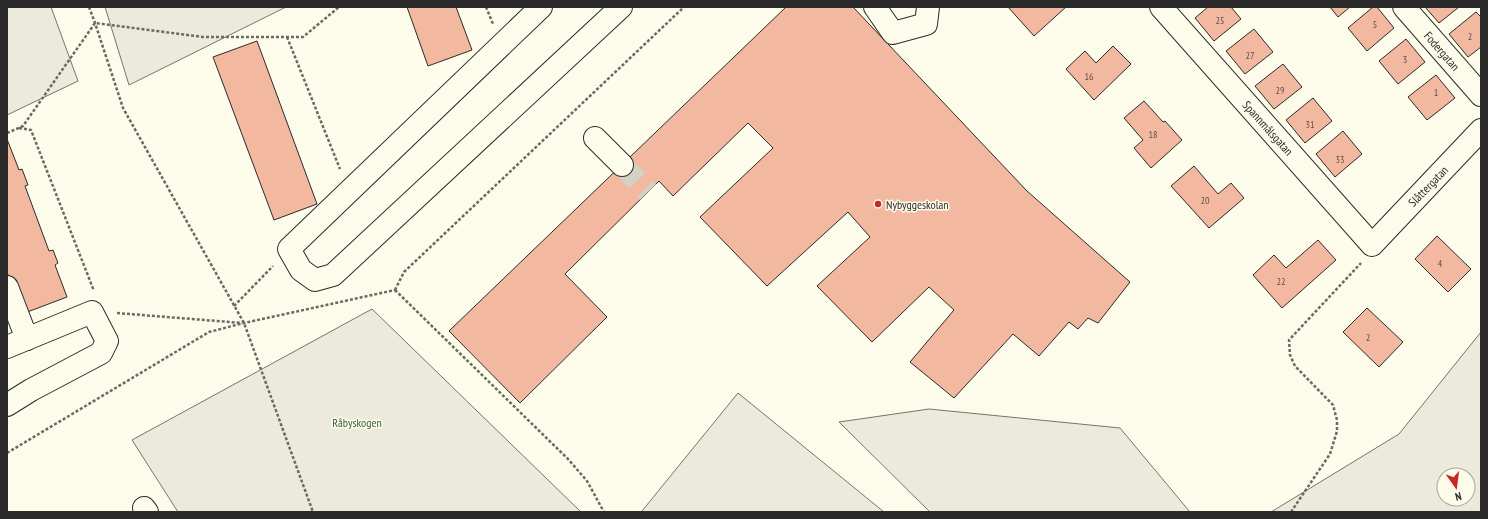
<svg xmlns="http://www.w3.org/2000/svg" width="1488" height="519" font-family="'PT Sans Narrow',sans-serif">
<rect width="100%" height="100%" fill="#fdfbea"/>
<g fill="#ecebdb" stroke="#74746e" fill-rule="evenodd">
<path d="M7,7H51L78,81L7,115Z"/>
<path d="M105,7H286L129,85Z"/>
<path d="M372,309L581,512H178L132,440Z"/>
<path d="M1481,332V512H1271L1399,434ZM1444,475H1468V499H1444Z"/>
<path d="M738,393L884,512H643L642,511Z"/>
<path d="M929,409L1120,428L1190,512H930L839,422Z"/>
</g>
<g fill="#f2b8a0" stroke="#2b2b2b">
<path d="M407,7H456L472,50L428,66Z"/>
<path d="M786,7H853L1027,191L1130,282L1098,323L1088,318L1078,329L1069,322L1039,356L1013,334L954,398L910,362L954,310L929,287L872,342L817,286L870,237L848,212L767,286L700,217L773,148L748,123L673,196L659,181L565,274L607,317L520,403L449,331Z"/>
<path d="M1008,7H1066L1034,36Z"/>
<path d="M1208,7H1231L1241,19L1214,41L1195,18Z"/>
<path d="M1330,7H1350L1338,17Z"/>
<path d="M1373,7H1377L1394,28L1367,51L1348,28Z"/>
<path d="M1425,7H1459L1439,23Z"/>
<path d="M1476,12L1481,17V47L1468,57L1449,34Z"/>
<path d="M1254,29L1273,52L1245,74L1226,51Z"/>
<path d="M1406,39L1425,62L1398,84L1379,61Z"/>
<path d="M257,41L317,204L274,220L213,57Z"/>
<path d="M1113,46L1131,64L1094,100L1066,69L1085,51L1096,63Z"/>
<path d="M1283,64L1302,87L1274,109L1255,86Z"/>
<path d="M1436,75L1455,98L1427,120L1408,97Z"/>
<path d="M1313,98L1332,121L1305,143L1286,120Z"/>
<path d="M1144,101L1163,122L1165,121L1182,140L1151,168L1134,148L1143,140L1124,118Z"/>
<path d="M1343,131L1362,154L1335,177L1316,154Z"/>
<path d="M7,139L19,170L22,169L28,185L25,186L49,251L53,250L58,263L55,265L67,297L22,314L7,272Z"/>
<path d="M1194,166L1218,194L1231,183L1244,198L1209,228L1171,186Z"/>
<path d="M1437,236L1471,269L1448,292L1415,259Z"/>
<path d="M1318,240L1336,260L1282,308L1253,275L1274,255L1286,268Z"/>
<path d="M1367,308L1403,342L1379,367L1343,332Z"/>
</g>
<g fill="none" stroke-linecap="round" stroke-linejoin="round">
<path stroke="#d3d1c4" stroke-width="22" stroke-dasharray="22 11" stroke-linecap="butt" d="M622,165L648,192"/>
<g stroke="#2b2b2b" stroke-width="24">
<g id="minor">
<path d="M541,7L289,249L301,270L315,280L333,275L621,7"/>
<path d="M875,7L893,33L926,24L928,7"/>
<path d="M1161,7L1372,245L1481,130"/>
<path d="M1404,7L1481,95"/>
<path d="M595,138L622,165"/>
<path d="M7,287L27,339"/>
<path d="M7,347L92,312L107,341L101,353L31,390L7,405"/>
<path d="M144,508L147,512"/>
</g>
</g>
<g stroke="#6a6964" stroke-width="2.5" stroke-dasharray="3 2" stroke-linecap="butt">
<path d="M89,7L95,23L123,108L244,323L313,512"/>
<path d="M486,7L493,24"/>
<path d="M287,37L340,169"/>
<path d="M19,128L31,130L94,291"/>
<path d="M7,133L23,126L95,23L203,37H303L339,7"/>
<path d="M395,290L404,272L684,7"/>
<path d="M395,290L568,459L587,481L604,512"/>
<path d="M234,306L273,266"/>
<path d="M117,313L242,323"/>
<path d="M7,453L209,332L244,323L395,290"/>
<path d="M1291,512L1330,454L1337,431V420L1333,405L1295,366L1290,355L1289,340L1361,263"/>
</g>
<use href="#minor" stroke="#fdfbea" stroke-width="22"/>
</g>
<circle fill="#c62828" stroke="#fdfbea" stroke-width="1.5" cx="878" cy="204" r="4"/>
<g text-anchor="middle" dominant-baseline="central" stroke-width="3" stroke-linejoin="round" paint-order="stroke">
<g font-size="10" fill="#5d4e48">
<text x="1220" y="20">25</text>
<text x="1375" y="24">5</text>
<text x="1470" y="36">2</text>
<text x="1250" y="55">27</text>
<text x="1405" y="59">3</text>
<text x="1089" y="76">16</text>
<text x="1280" y="90">29</text>
<text x="1436" y="92">1</text>
<text x="1310" y="124">31</text>
<text x="1153" y="134">18</text>
<text x="1340" y="159">33</text>
<text x="1205" y="200">20</text>
<text x="1440" y="263">4</text>
<text x="1281" y="281">22</text>
<text x="1368" y="337">2</text>
</g>
<g font-size="12" fill="#2b2b2b" stroke="#fdfbea">
<text transform="translate(1442 51) rotate(49)">Fodergatan</text>
<text transform="translate(1268 128) rotate(48)">Spannmålsgatan</text>
<text transform="translate(1428 186) rotate(-46)">Slåttergatan</text>
</g>
<g font-size="12" fill="#2b2b2b" stroke="#fdfbea" text-anchor="start">
<text x="886" y="204">Nybyggeskolan</text>
</g>
<g font-size="12" fill="#34623c" stroke="#fdfbea">
<text x="357" y="422">Råbyskogen</text>
</g>
</g>
<rect width="1488" height="519" fill="none" stroke="#2b2b2b" stroke-width="16"/>
<g transform="translate(1456 487) rotate(166)"><circle r="19" fill="#fdfbea" stroke="#a9a89e"/>
<path d="M0-3L7 15L0 10L-7 15Z" fill="#c62828"/>
<text y="-6" font-size="11" font-weight="bold" text-anchor="middle" fill="#2b2b2b">N</text>
</g>
</svg>
